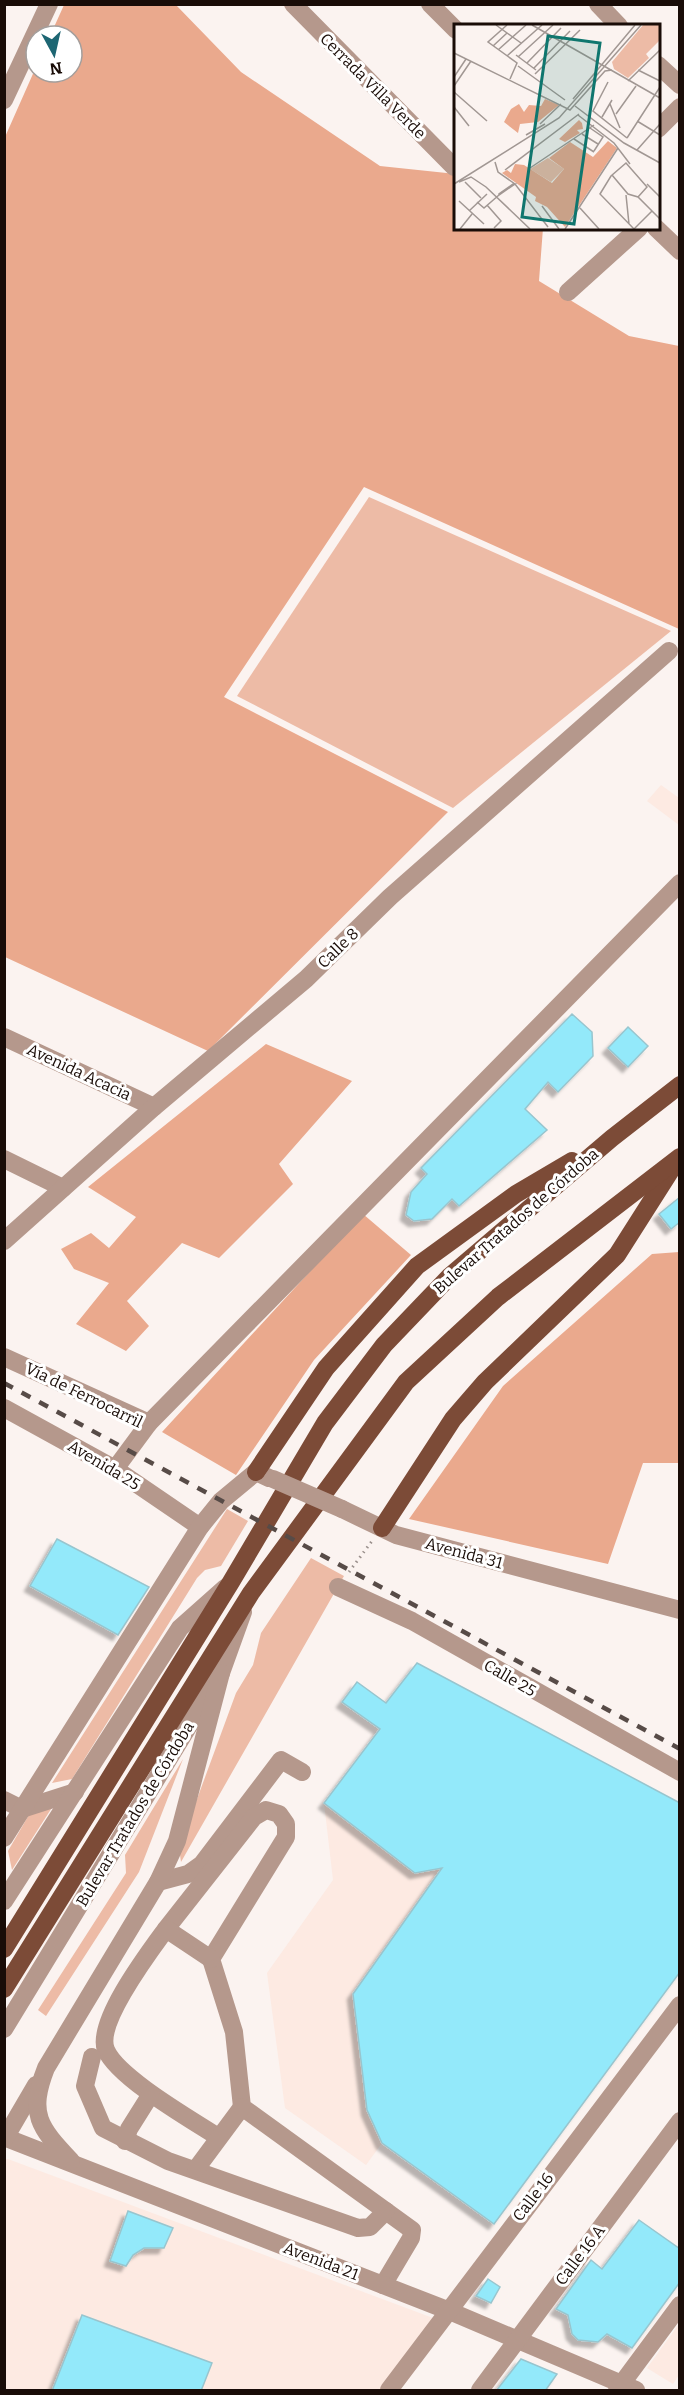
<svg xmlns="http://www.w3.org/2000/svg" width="684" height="2395" font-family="Bitter,serif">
<defs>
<filter id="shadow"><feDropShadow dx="-5.5" dy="5.5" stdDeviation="1.5" flood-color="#0004"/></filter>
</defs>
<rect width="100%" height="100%" fill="#fbf3f0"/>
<g fill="#fdeae2">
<path d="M661,785L679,798V825L647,801Z"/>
<path d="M324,1803L415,1873L442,1868L353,1994L382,2143L366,2165L285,2108L267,1973L333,1880Z"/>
<path d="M4,2159H8L433,2318L382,2390H5Z"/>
<path d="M679,2324V2375L673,2384L647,2368Z"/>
</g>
<g fill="#edbba6">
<path d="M369,497L671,631L453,808L237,696Z"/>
<path d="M227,1509L248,1521L221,1566L205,1570L197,1578L72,1779L52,1783Z"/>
<path d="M311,1558L344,1576L181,1862L179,1848L236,1693L253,1665L261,1633Z"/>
<path d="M183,1759L139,1872L46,2016L38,2010L126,1873L125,1855Z"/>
<path d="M53,1806L12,1870L8,1851L30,1813Z"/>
</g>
<g fill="#eaa98d">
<path d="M64,5H176L241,72L380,166L456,174V228H543L539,281L629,336L679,346V629L364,487L224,697L448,812L208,1051L5,957V137L36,67V72H72V36H50Z"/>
<path d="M266,1044L352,1081L279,1164L293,1184L219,1258L182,1243L127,1301L149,1326L126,1351L76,1324L109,1283L74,1269L61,1249L91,1233L109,1248L136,1217L88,1187Z"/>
<path d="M363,1214L411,1255L314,1360L236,1475L162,1432Z"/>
<path d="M679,1252V1463H643L608,1564L409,1519L503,1386L652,1254Z"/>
</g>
<g fill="#93e9fa" stroke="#98c5ce" stroke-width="1.5" filter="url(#shadow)">
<path d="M572,1014L592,1032L593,1056L558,1092L548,1082L525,1109L547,1130L459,1206L452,1199L432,1219L414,1221L406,1215L411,1192L427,1174L421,1168Z"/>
<path d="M628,1027L648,1046L628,1067L608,1048Z"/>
<path d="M680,1197V1222L671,1229L659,1214Z"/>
<path d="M57,1539L149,1587L118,1635L30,1586Z"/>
<path d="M417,1663L680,1803V1972L494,2224L382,2143L367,2110L353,1994L442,1868L415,1873L324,1803L380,1729L342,1702L357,1682L386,1703Z"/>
<path d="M128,2211L173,2228L164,2248H144L133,2255L126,2266L110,2261Z"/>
<path d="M639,2220L680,2249V2282L632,2348L607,2334L598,2342L578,2340L572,2334L568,2315L556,2309L591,2260L602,2269Z"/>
<path d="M488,2279L500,2287L491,2303L476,2296Z"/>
<path d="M82,2315L212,2363L201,2391H52Z"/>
<path d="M521,2359L557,2374L545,2391H496Z"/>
</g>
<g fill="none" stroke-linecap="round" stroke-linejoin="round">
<path stroke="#998f8b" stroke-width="3" stroke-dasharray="1.5 4.5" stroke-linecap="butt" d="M349,1572L372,1541"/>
<g stroke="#b5988c" stroke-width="18">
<path d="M293,4L454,167"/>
<path d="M430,4L456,30"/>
<path d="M598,4L619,26"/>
<path d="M658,65L680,85"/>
<path d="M4,100L49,4"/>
<path d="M658,129L680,107"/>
<path d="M656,228L680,251"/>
<path d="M568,292L639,228"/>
<path d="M4,1037L154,1107"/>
<path d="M4,1159L63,1188"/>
<path d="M4,1241L154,1107L306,979L390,897L669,651"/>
<path d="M4,1357L149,1423"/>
<path d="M4,1408L115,1469L200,1527"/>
<path d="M115,1469L149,1423L680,883"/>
<path d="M342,1509L396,1535L680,1610"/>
<path d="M338,1587L412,1621L680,1772"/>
<path d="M4,1800L22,1809"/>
<path d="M22,1809L75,1792"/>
<path d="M4,1838L200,1527L221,1501L256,1472L269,1478"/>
<path d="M158,1882L188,1874L202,1864L281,1760L302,1772"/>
<path d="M4,1901L180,1628L225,1588"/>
<path d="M166,1929L254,1817L266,1810L279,1814L286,1824V1837L211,1959L234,2032L242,2107L412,2230L411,2238L383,2285"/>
<path d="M211,1959L166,1929C150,1951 95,2023 106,2050C118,2078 192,2120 218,2137"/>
<path d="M4,2029L221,1673L243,1612"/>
<path d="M92,2057L85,2086L103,2128L168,2161L358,2228L370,2227L386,2211"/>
<path d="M4,2137L447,2310L636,2390"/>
<path d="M5,2138L36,2085"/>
<path d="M125,2141L129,2129L151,2094"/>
<path d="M71,2161C39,2127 28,2114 46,2068L158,1882L177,1841L221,1673"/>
<path d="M196,2169L242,2107"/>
<path d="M389,2390L680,2005"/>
<path d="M480,2390L680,2121"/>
<path d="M617,2390L680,2305"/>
</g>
<g stroke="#7c4b37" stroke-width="18">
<path d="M256,1472L326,1368L417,1266L516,1194L572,1161"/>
<path d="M382,1528L453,1419L485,1382L617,1255L673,1167"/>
<path d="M4,1949L231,1582L325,1423L384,1345L450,1276L612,1138L680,1085"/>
<path d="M4,1989L251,1593L406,1382L498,1297L680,1157"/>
</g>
<path stroke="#574b47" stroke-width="4.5" stroke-dasharray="10 10" stroke-linecap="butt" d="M4,1383L680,1749"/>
<path stroke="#b5988c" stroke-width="18" d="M273,1479L342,1509"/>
</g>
<g text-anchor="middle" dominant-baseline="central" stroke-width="6" stroke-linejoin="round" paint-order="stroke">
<g font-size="16" fill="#190c07" stroke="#fff">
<text transform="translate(373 86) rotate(45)">Cerrada Villa Verde</text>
<text transform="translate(338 948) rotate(-44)">Calle 8</text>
<text transform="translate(79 1072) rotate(25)">Avenida Acacia</text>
<text transform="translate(516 1221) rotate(-41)">Bulevar Tratados de Córdoba</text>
<text transform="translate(84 1395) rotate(26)">Vía de Ferrocarril</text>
<text transform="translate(104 1465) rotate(31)">Avenida 25</text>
<text transform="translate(464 1553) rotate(15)">Avenida 31</text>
<text transform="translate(510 1678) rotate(30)">Calle 25</text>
<text transform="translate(135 1814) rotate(-59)">Bulevar Tratados de Córdoba</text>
<text transform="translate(533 2197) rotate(-53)">Calle 16</text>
<text transform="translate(580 2255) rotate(-53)">Calle 16 A</text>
<text transform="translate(321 2261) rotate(21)">Avenida 21</text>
</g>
</g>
<g transform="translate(454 24)">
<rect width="206" height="206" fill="#fbf3f0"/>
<path d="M189,1H205V17L192,30L195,34L174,54L160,45L158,38ZM94,134L110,145L97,158L76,145Z" fill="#edbba6"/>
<path d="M91,75L105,81L84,98L66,100L64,109L50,98L57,85L65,80L70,88L75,81L87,82ZM125,96L128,99L129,105L123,106L126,109L111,118L105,115ZM154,117L163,124L111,203L93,183L81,177L82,173L48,149L53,146L57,149L61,140L70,141L98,159L110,145L95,134L116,118L139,133Z" fill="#eaa98d"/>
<path fill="none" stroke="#a19793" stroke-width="1.5" d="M42,1L67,19M53,1L34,18L63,39L56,55M78,1L206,74M39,22L53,9M44,26L72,1M0,29L116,86L151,47L158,46M62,31L82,46M53,32L88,1M64,33L99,1M73,39L107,4M64,42L111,76M80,44L116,7M184,46L206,57M81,50L126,6M0,53L12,35M174,57L206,26M154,58L139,87L173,114M0,62L17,37M0,68L33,97M119,75L181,1M156,80L166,104M121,82L170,119L206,139M0,83L15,102M162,90L182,62M124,91L160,119L176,140M148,93L158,76M183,97L206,111M86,100L107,80M136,104L149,113L140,127M128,110L144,120M72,111L91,100M173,114L206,63M120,115L140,128M183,126L206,100M41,138L44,148L61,160L94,203M76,144L140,101M51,146L125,90M158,151L174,170L184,173L206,195M5,158L17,153L32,163L76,205M11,158L27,174M0,160L105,94L187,1M59,160H61L45,171V170ZM193,160L206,173M172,171L175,200M184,173L193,163L172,139L157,152L146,170L180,205L198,187M5,177L30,200M23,178L30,184L45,171M33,181L47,197L40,204M88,182L105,205M126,184L145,205M15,187L33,170M6,205L18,190M111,205L164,124"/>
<path fill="#0f766e" fill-opacity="0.15" stroke="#0f766e" stroke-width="3" d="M94,12L146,19L120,200L68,193Z"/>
<rect width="206" height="206" fill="none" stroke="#190c07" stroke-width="3"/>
</g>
<rect width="684" height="2395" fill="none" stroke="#190c07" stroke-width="12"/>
<g transform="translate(54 54) rotate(172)"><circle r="28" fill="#ffffff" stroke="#a39e9c" stroke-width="1.5"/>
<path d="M0-4.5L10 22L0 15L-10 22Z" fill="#1d6673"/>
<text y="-9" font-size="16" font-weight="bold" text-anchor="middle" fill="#190c07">N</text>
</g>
</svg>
